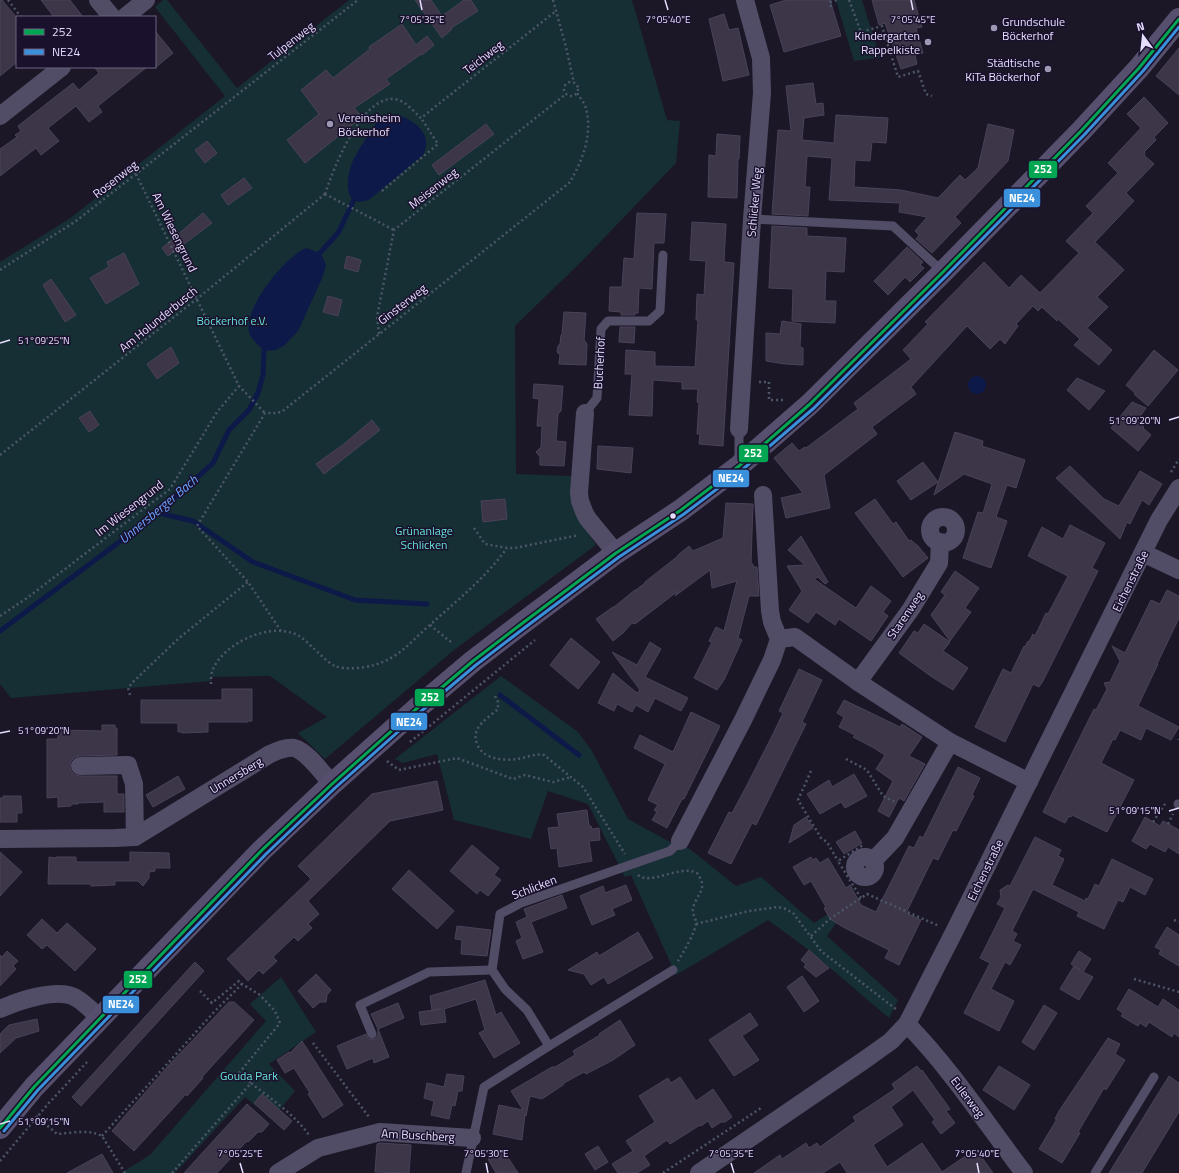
<svg xmlns="http://www.w3.org/2000/svg" width="1179" height="1173" font-family="'Titillium Web',sans-serif">
<rect width="100%" height="100%" fill="#1c1727"/>
<g fill="#152f35">
<path d="M163,0H167L237,88L349,0H632L667,120L680,121L676,163L583,260L515,326L516,474L571,476V495L577,516L596,545L454,650L325,759L298,733L327,717L270,676L211,677V681L11,698L0,684V262L69,219L225,96L155,7Z"/>
<path d="M836,0H862L880,58L854,61Z"/>
<path d="M501,676L578,732L592,751L628,819L672,843L680,841L736,886L761,877L814,923L828,914L836,923L827,936L898,1000L889,1018L809,950L768,920L676,975L631,875L625,877L588,804L548,791L531,839L454,820L437,754L403,763L395,759Z"/>
<path d="M281,977L316,1032L269,1064L295,1091L272,1119L245,1097L175,1173H121L150,1155L266,1021L250,1004Z"/>
</g>
<g fill="#0d1949">
<path d="M396,114C415,120 434,135 423,155L370,199C343,211 346,179 352,163C356,154 372,127 379,121C384,117 390,116 396,114Z"/>
<path d="M306,248L320,253L323,258L326,265L323,276L298,331L285,345L276,350L264,351C259,346 251,339 249,332C244,307 285,257 306,248Z"/>
<circle cx="977" cy="385" r="9"/>
</g>
<g fill="none" stroke-linecap="round" stroke-linejoin="round">
<g stroke="#0d1949" stroke-width="5">
<path d="M320,253L338,233L354,200"/>
<path d="M158,513L193,521L253,562L355,600L427,604"/>
<path d="M0,631L158,513L213,463L229,430L249,410L258,393L263,375L264,351"/>
<path d="M500,695L579,755"/>
</g>
</g>
<g fill="#3c3648" stroke="#4a4259">
<path d="M0,0H2L17,18V62L0,76Z"/>
<path d="M41,0H70L83,17H54Z"/>
<path d="M415,0H431L442,16L464,0H471L478,11L451,28L452,29L442,38Z"/>
<path d="M786,0H830L841,36L784,52L770,5Z"/>
<path d="M872,0H914L922,27L916,28L923,53L915,55L917,64L901,69L885,23L879,25Z"/>
<path d="M724,14L729,30L738,28L749,75L723,81L709,19Z"/>
<path d="M402,24L416,45L427,36L434,45L422,55L421,54L386,79L390,84L354,108L362,117L305,163L287,140L319,114L301,90L326,70L333,78L370,49L369,47Z"/>
<path d="M155,31L173,53L155,68Z"/>
<path d="M1179,48V95L1156,76Z"/>
<path d="M94,67H147L98,106L102,112L89,122L76,106L48,128L59,141L41,155L36,148L0,176V149L17,137L15,135L21,131L18,126L73,83L79,90L99,73Z"/>
<path d="M813,83L816,104L823,103L824,115L804,118L802,140L834,143L836,115L888,118L886,143L872,142L870,161L855,160L854,187L901,190L938,198L960,175L965,180L978,168L988,124L1014,130L1008,161L955,217L961,223L932,253L916,239L919,235L915,231L927,217L899,212L900,203L829,200L832,158L807,156L805,187H810L808,216L772,214L778,130L791,131L786,86Z"/>
<path d="M1144,97L1168,123L1154,137L1156,140L1144,152L1145,153L1144,155L1154,164L1126,193L1134,201L1095,242L1124,270L1097,297L1108,307L1087,328L1112,350L1099,365L1074,345L1080,339L1058,319L1057,321L1042,307L1038,311L1033,306L1016,324L1018,326L1005,344L1000,339L990,349L967,326L911,387L916,394L872,427L877,434L824,475L830,508L786,518L781,498L803,493L774,458L792,443L799,451L805,447L806,448L858,409L854,403L911,359L903,350L928,324L925,322L984,262L1009,288L1021,275L1040,293L1079,253L1066,241L1093,213L1086,206L1118,173L1108,163L1141,128L1127,114Z"/>
<path d="M486,124L494,134L439,175L432,165Z"/>
<path d="M717,134L740,136L739,159H738L737,198L708,197L709,155L716,156Z"/>
<path d="M207,141L217,153L205,163L195,150Z"/>
<path d="M244,178L252,188L228,205L221,195Z"/>
<path d="M203,213L212,223L168,256L162,248Z"/>
<path d="M637,213L666,214L664,243H654L652,289L639,288L638,313H635V315H621V312L609,311L610,287H622L624,258L634,259Z"/>
<path d="M692,222L726,224L724,262L734,263L723,446L699,444L700,434H697L699,402H697L698,389H682V382L653,380L652,416L629,415L632,374H625L626,350L655,352V366L695,367L698,320H696L697,294L704,295L706,261L690,260Z"/>
<path d="M772,226L807,228V236L846,238L844,272L826,271L825,301H836L835,323L792,321L793,289L769,288Z"/>
<path d="M907,247L923,262L920,265L924,268L910,282L905,277L888,295L874,281Z"/>
<path d="M124,253L139,284L106,304L90,278L109,267L107,262Z"/>
<path d="M347,256L361,260L358,272L344,268Z"/>
<path d="M51,279L76,315L65,322L43,285Z"/>
<path d="M328,296L342,300L338,316L323,312Z"/>
<path d="M564,312L586,313L584,340L587,344L586,365L559,364L560,355L557,352L558,346L560,344L561,335L562,334Z"/>
<path d="M782,321L801,324L800,347L803,348V365L785,364L766,361V333L780,334Z"/>
<path d="M620,327H635L634,343L619,342Z"/>
<path d="M171,347L179,363L157,379L147,364Z"/>
<path d="M1154,350L1178,370L1148,406L1134,394L1135,393L1126,385Z"/>
<path d="M1077,378L1105,391L1089,410L1067,390Z"/>
<path d="M534,384L563,386L561,411L558,414L556,441L566,442L564,466L540,465V457L536,452L541,447L542,426H537L539,399L533,398Z"/>
<path d="M1132,402L1146,408L1137,421L1144,427L1143,428L1151,435L1138,451L1111,428Z"/>
<path d="M90,411L99,425L89,432L79,418Z"/>
<path d="M372,420L380,430L324,474L316,464L344,444Z"/>
<path d="M955,432L983,441L982,446L1025,460L1016,488L1007,485L996,517L1007,521L991,568L963,558L978,512L983,513L992,484L964,474L934,495Z"/>
<path d="M598,446L633,448L631,473L597,469Z"/>
<path d="M923,462L938,482L911,500L897,481Z"/>
<path d="M1070,466L1104,499L1119,506L1140,471L1162,484L1149,505L1142,500L1130,524L1127,522L1120,539L1056,478Z"/>
<path d="M505,499L507,519L483,522L481,501Z"/>
<path d="M875,499L893,524L896,522L909,541L911,540L918,546L928,558L903,577L855,513Z"/>
<path d="M726,503L753,504L751,564H753V567H757L759,596H749L738,638L742,640L724,680L717,690L694,678L712,642L709,641L716,627L724,631L737,581L712,588L710,570L675,596L678,591L635,624L632,623L623,633L613,641L596,619L613,607H614L635,590H636L645,583V582L678,556V555L689,546L693,551L723,538Z"/>
<path d="M1070,525L1105,543L1092,568L1098,571L1043,681L1039,687L1033,684L1005,742L975,727L1003,669L1011,673L1024,646L1025,647L1028,641L1029,642L1033,634L1035,636L1046,613L1048,614L1068,576L1028,556L1042,527L1063,539Z"/>
<path d="M801,536L828,582L825,584L818,577L814,579L856,608L871,586L891,601L883,612L888,616L871,641L839,619L835,625L816,612L808,623L789,610L802,591L787,566L805,565L788,550Z"/>
<path d="M955,571L979,588L965,608L971,612L950,641L931,615L945,595L941,592Z"/>
<path d="M1167,590L1179,596V618L1157,664H1158L1138,706L1179,727L1171,740L1146,728L1141,740L1120,730L1115,740L1113,739L1101,763L1134,780L1107,832L1072,815L1071,817L1069,816L1065,823L1043,812L1094,709L1096,710L1107,689L1104,683L1110,682L1120,661L1112,646L1125,653L1151,600L1160,604Z"/>
<path d="M924,624L950,642L943,651L968,668L953,690L932,677L899,653L914,631L918,633Z"/>
<path d="M571,638L600,662L578,689L550,665Z"/>
<path d="M650,642L661,649L645,677L688,698L681,711L655,698L648,712L636,705L632,712L617,704L614,711L598,703L613,673L637,693L640,690L612,652L637,665Z"/>
<path d="M799,669L822,680L802,722L806,724L756,825L752,823L731,864L708,853L729,812L732,813L746,787L773,734L783,713L779,711Z"/>
<path d="M222,689H252V721H248V722H208V732L182,733V732H178V723H141V700H222Z"/>
<path d="M844,700L900,727L902,724L922,737L909,756L925,764L904,801L899,798L889,817L878,811L893,781L876,769L885,755L874,748L853,737L855,735L839,727L844,717L837,713Z"/>
<path d="M691,712L720,726L684,799H682L667,828L652,820L657,812L654,810L658,805L648,800L665,764L634,748L640,735L673,752Z"/>
<path d="M102,725H115V728H117V755L79,756L75,757L71,761L70,767L71,771L75,775L80,776H117V794H124V812H104V802L78,803V804H71V806L58,807V797L47,798V739H58V730L102,731Z"/>
<path d="M958,767L980,778L972,795L974,796L956,831L953,830L938,860L933,858L906,913L921,920L899,965L885,958L889,950L843,927L830,919L824,908L826,907L811,881L804,885L793,867L811,857L813,860L816,858L820,863L828,858L846,888L850,885L861,905L876,912L909,846L914,848L920,836L923,838Z"/>
<path d="M854,774L867,796L845,808L841,802L820,814L807,794L829,780L832,787Z"/>
<path d="M178,776L185,789L153,807L146,795Z"/>
<path d="M437,781L443,810L390,821L308,901L319,914L308,924L312,928L298,941L294,937L273,957L277,961L263,974L259,970L248,981L227,959L311,879L298,866L372,794Z"/>
<path d="M3,796H21L22,813H17V822H0V798H3Z"/>
<path d="M587,810L589,826H591L592,829L599,828L600,840L589,841L592,861L559,867L557,848L551,849L548,828L559,827L557,814Z"/>
<path d="M806,817L813,828L789,843L794,825Z"/>
<path d="M1145,817L1160,826L1163,821L1179,830V854L1168,847L1165,852L1150,844L1146,849L1132,841Z"/>
<path d="M855,831L862,843L844,854L836,842Z"/>
<path d="M1035,837L1061,850L1058,856L1064,859L1052,885L1085,901L1086,898L1088,899L1095,884L1099,886L1112,859L1153,879L1145,895L1130,887L1123,902L1118,900L1104,929L1077,916L1079,912L1033,889L1012,931L1017,934L1013,941L1021,945L1010,965L1005,962L991,989L1014,1001L999,1031L964,1013L990,963L980,958L1005,908L997,904L1001,897L1000,890L1008,885L1010,886Z"/>
<path d="M472,845L499,868L494,875L501,880L488,896L480,890L477,894L450,871Z"/>
<path d="M0,852L22,872L0,896Z"/>
<path d="M130,852L169,853L170,868H155V871L149,872V878L143,886L138,881H115V885L91,886V884H48L49,857L55,858L56,857H76V862H130Z"/>
<path d="M409,870L454,911L437,929L392,889Z"/>
<path d="M626,885L632,900L612,909L615,915L592,925L580,896L603,886L605,893Z"/>
<path d="M562,895L567,908L531,922L543,952L523,959L516,941L522,938L516,922L527,917L524,909Z"/>
<path d="M42,919L57,933L67,923L96,949L75,971L47,945L42,949L27,935Z"/>
<path d="M457,926L491,930L487,956L461,954L462,940L455,939Z"/>
<path d="M1167,927L1179,935V966L1159,954L1161,950L1155,947Z"/>
<path d="M638,932L653,958L608,984L604,977L591,985L584,974L568,970L597,952L599,956Z"/>
<path d="M809,950L829,968L816,977L804,967L806,964L801,960Z"/>
<path d="M7,951L18,961L13,966L16,969L0,986V955L2,957Z"/>
<path d="M1079,951L1091,959L1083,972L1093,977L1079,1000L1060,989L1074,966L1080,970L1071,964Z"/>
<path d="M195,962L204,971L81,1106L72,1097Z"/>
<path d="M316,974L331,990L327,995L326,1002H320L313,1008L298,991Z"/>
<path d="M802,976L819,1001L804,1012L787,987Z"/>
<path d="M485,980L496,1015L501,1012L520,1043L494,1058L479,1033L485,1030L476,999L444,1009L446,1022L421,1025L419,1012L441,1009L432,1010L430,996Z"/>
<path d="M1129,989L1158,1007L1163,999L1179,1010V1037L1174,1033L1172,1037L1149,1022L1146,1027L1140,1023L1138,1026L1121,1016L1123,1013L1117,1009Z"/>
<path d="M229,1002H234L254,1020L202,1077L203,1078L187,1096L186,1094L134,1151L112,1131L169,1065Z"/>
<path d="M398,1003L404,1018L378,1029L389,1057L374,1063L373,1058L347,1069L337,1046L366,1034L369,1039H375L378,1035V1029L371,1014Z"/>
<path d="M1044,1005L1057,1013L1034,1050L1022,1042Z"/>
<path d="M750,1013L758,1025L742,1036L759,1060L734,1076L709,1040Z"/>
<path d="M37,1019L39,1031L16,1038L0,1053V1034L9,1025Z"/>
<path d="M620,1020L635,1045L613,1060L586,1074L584,1072L564,1083L563,1085L542,1099L530,1096L526,1116L525,1114L522,1140L493,1134L499,1105L523,1110L511,1091L552,1067H555L575,1055L573,1051L600,1035L599,1034Z"/>
<path d="M1108,1038L1120,1044L1115,1054L1125,1060L1106,1090L1104,1088L1078,1132L1080,1133L1062,1163L1039,1149L1057,1119H1055L1059,1111Z"/>
<path d="M302,1041L343,1105L323,1118L308,1094L310,1093L294,1068L285,1073L277,1060L289,1052L290,1053Z"/>
<path d="M917,1066L921,1071L922,1070L950,1109L946,1111L955,1123L941,1134L932,1122L935,1120L913,1090L891,1107L903,1125L873,1145L887,1167L922,1143L942,1172L976,1149L993,1173H847L840,1162L823,1173H754L780,1155L782,1159L806,1143L809,1148L817,1143L820,1147L856,1121L853,1117L895,1089L892,1084Z"/>
<path d="M999,1066L1030,1085L1014,1110L983,1090Z"/>
<path d="M447,1074L464,1076L462,1091H458L455,1106L452,1105L449,1119L431,1115L434,1101L424,1098L427,1083L444,1087Z"/>
<path d="M1169,1076L1179,1083V1112L1168,1130L1142,1173H1109Z"/>
<path d="M680,1077L696,1101L713,1089L732,1117L725,1122H721L712,1128L708,1121L701,1126L700,1125L670,1144L667,1140L644,1156L650,1165L637,1173H618L612,1164L633,1151L626,1141L655,1122L639,1096L668,1078L671,1083Z"/>
<path d="M262,1094L292,1121L284,1130L254,1103Z"/>
<path d="M247,1104L269,1124L262,1132H258L248,1142L247,1141L217,1173H184Z"/>
<path d="M380,1143L411,1145L409,1173L375,1172L377,1144Z"/>
<path d="M598,1146L608,1162L595,1170L585,1154Z"/>
<path d="M503,1150L518,1173H496L488,1159Z"/>
<path d="M102,1154L113,1173H67Z"/>
</g>
<g fill="none" stroke-linecap="round" stroke-linejoin="round">
<g stroke="#4c5668" stroke-width="2.5" stroke-dasharray="2 3" stroke-linecap="butt">
<path d="M8,0L21,17"/>
<path d="M553,0L566,47L574,83"/>
<path d="M849,0L861,32L882,26L898,77L918,71L926,94L932,96"/>
<path d="M831,7L830,2L837,0"/>
<circle cx="571" cy="89" r="7"/>
<path d="M136,174L239,386L265,413"/>
<path d="M382,191L438,144L421,118"/>
<path d="M325,194C333,170 361,96 394,99C405,100 413,111 421,118L556,11"/>
<path d="M325,194L394,230"/>
<path d="M0,270L76,221L358,0"/>
<path d="M379,334L377,317L394,230L566,94"/>
<path d="M759,382H769V400H785"/>
<path d="M0,455L198,298L325,194"/>
<path d="M1171,472L1179,459"/>
<path d="M474,528L485,544L507,548H515L579,535"/>
<path d="M0,616L27,598L170,489L217,412L239,386"/>
<path d="M430,625L452,643"/>
<path d="M281,631L248,582L197,526L265,413H278L284,410L569,183C582,163 593,134 586,109C585,103 580,98 577,93"/>
<path d="M211,684C211,679 211,673 213,669C224,644 266,624 292,633C300,635 306,641 312,647C318,652 328,663 335,666C345,670 364,668 374,665C400,658 413,639 432,623C459,599 486,577 507,548"/>
<path d="M130,695L128,688L133,682L178,639L248,582"/>
<path d="M495,696L498,702V709C487,719 469,728 478,746C484,759 504,761 517,759C526,758 535,753 544,755L583,787L625,854"/>
<path d="M1179,739V740"/>
<path d="M410,742L535,640"/>
<path d="M846,759L867,770L883,796L897,803"/>
<path d="M387,761L399,770L457,758L513,779L525,775L553,782L571,777"/>
<path d="M811,771L798,800L821,838L827,842L838,861"/>
<path d="M1153,822L1165,804"/>
<path d="M1168,824L1173,814"/>
<path d="M638,875C650,886 680,864 697,873C709,889 697,893 693,908C692,914 696,918 696,923C696,931 683,953 678,961"/>
<path d="M861,898L838,861L863,845"/>
<path d="M1174,920L1179,922"/>
<path d="M696,924L749,911L778,907L786,909L794,914L821,951L897,1010"/>
<path d="M811,936L831,918L867,894L939,926"/>
<path d="M1134,979L1179,992"/>
<path d="M200,991L212,1003L239,981L242,984L260,995L275,1011L280,1023L239,1073L251,1083"/>
<path d="M313,1043L369,1117"/>
<path d="M36,1116L57,1134C72,1133 89,1129 102,1136L125,1173"/>
<path d="M102,1136L214,1012L242,984"/>
<path d="M0,1161L48,1104L87,1062"/>
<path d="M172,1173L251,1083C271,1099 294,1114 309,1135"/>
<path d="M663,1173L761,1108"/>
</g>
<g stroke="#524d66" stroke-width="9">
<path d="M752,219L893,226L943,272"/>
<path d="M585,413L597,398L601,329L608,321H649L660,311L663,255"/>
<path d="M739,429V464"/>
<path d="M1178,804H1179"/>
<path d="M372,1034L360,1005L429,972L492,970"/>
<path d="M549,1046L673,970"/>
<path d="M466,1173L484,1087L549,1046L527,1010L505,989L492,970L500,914L521,903L670,851L680,841"/>
<path d="M1095,1173L1154,1077"/>
</g>
<g stroke="#524d66" stroke-width="18">
<path d="M98,0L112,17"/>
<path d="M125,17L146,0"/>
<path d="M0,116L62,67"/>
<path d="M585,413L579,493L580,501L585,514L588,519L616,553"/>
<path d="M739,429L752,219L762,93L761,58L745,0"/>
<circle cx="943" cy="530" r="13"/>
<path d="M1143,553L1179,570"/>
<path d="M779,639L795,637L858,682L950,742L1029,782"/>
<path d="M858,682L911,609L939,563L940,542"/>
<path d="M80,766L128,765L134,784L135,837"/>
<path d="M0,839L115,838L135,837L270,754C277,751 285,747 294,748C307,751 323,774 332,784"/>
<path d="M680,841L743,720L772,660L779,639L772,622L770,611L763,495"/>
<circle cx="865" cy="867" r="10"/>
<path d="M873,861L895,838L950,742"/>
<path d="M0,1009C18,1001 58,987 76,998C85,1003 93,1012 101,1019"/>
<path d="M907,1024C951,1069 986,1123 1024,1173"/>
<path d="M278,1173L318,1148L380,1132L472,1138"/>
<path d="M699,1173L863,1061L891,1041L907,1024L954,932L1159,520L1179,488"/>
</g>
<path stroke="#564f6d" stroke-width="22" d="M0,1128L34,1087L262,850L332,784L415,710L473,661L520,625L616,553L681,510L739,466L810,404L943,272L1081,131L1139,68L1179,19"/>
<g stroke="#1a112d" stroke-width="6">
<path id="bus-1" d="M0,1128L34,1087L262,850L332,784L415,710L473,661L520,625L616,553L681,510L739,466L810,404L943,272L1081,131L1139,68L1179,19"/>
</g>
<g stroke="#1a112d" stroke-width="6">
<path id="bus-2" d="M4,1131L38,1090L266,854L335,788L418,714L476,665L523,629L619,557L684,514L742,470L814,408L947,275L1085,134L1143,71L1179,27"/>
</g>
<use href="#bus-1" stroke="#00a651" stroke-width="3"/>
<use href="#bus-2" stroke="#3a90db" stroke-width="3"/>
</g>
<path fill="none" stroke="#e6ddff" stroke-width="1.5" d="M420,0L422,10M665,0L668,10M911,0L913,10M0,343L10,340M1169,420L1179,417M0,733L10,731M1169,811L1179,808M0,1124L10,1121M240,1163L243,1173M486,1163L488,1173M731,1163L734,1173M977,1163L979,1173"/>
<g fill="#9f98b3" stroke="#1a112d" stroke-width="1.5">
<circle cx="994" cy="28" r="4"/>
<circle cx="928" cy="42" r="4"/>
<circle cx="1048" cy="69" r="4"/>
<circle cx="330" cy="124" r="4"/>
</g>
<circle fill="#e6ddff" stroke="#1a112d" stroke-width="1.5" cx="673" cy="516" r="3.5"/>
<g text-anchor="middle" dominant-baseline="central" stroke-width="3" stroke-linejoin="round" paint-order="stroke">
<g font-size="12" fill="#e6ddff" stroke="#1a112d" text-anchor="start">
<text x="1002" y="21">Grundschule<tspan x="1002" dy="14">Böckerhof</tspan></text>
<text x="920" y="35" text-anchor="end">Kindergarten<tspan x="920" dy="14">Rappelkiste</tspan></text>
<text x="1040" y="62" text-anchor="end">Städtische<tspan x="1040" dy="14">KiTa Böckerhof</tspan></text>
<text x="338" y="117">Vereinsheim<tspan x="338" dy="14">Böckerhof</tspan></text>
</g>
<g font-size="12" fill="#e6ddff" stroke="#1a112d">
<text transform="translate(291 41) rotate(-38)">Tulpenweg</text>
<text transform="translate(483 57) rotate(-38)">Teichweg</text>
<text transform="translate(115 179) rotate(-38)">Rosenweg</text>
<text transform="translate(433 188) rotate(-38)">Meisenweg</text>
<text transform="translate(754 202) rotate(-85)">Schlicker Weg</text>
<text transform="translate(175 232) rotate(64)">Am Wiesengrund</text>
<text transform="translate(402 304) rotate(-38)">Ginsterweg</text>
<text transform="translate(158 319) rotate(-39)">Am Holunderbusch</text>
<text transform="translate(599 363) rotate(-87)">Bucherhof</text>
<text transform="translate(129 508) rotate(-38)">Im Wiesengrund</text>
<text transform="translate(1130 581) rotate(-64)">Eichenstraße</text>
<text transform="translate(905 615) rotate(-56)">Starenweg</text>
<text transform="translate(236 775) rotate(-31)">Unnersberg</text>
<text transform="translate(985 870) rotate(-64)">Eichenstraße</text>
<text transform="translate(534 887) rotate(-21)">Schlicken</text>
<text transform="translate(968 1097) rotate(53)">Eulerweg</text>
<text transform="translate(418 1135) rotate(3)">Am Buschberg</text>
</g>
<g font-size="12" fill="#66e2d6" stroke="#1a112d">
<text x="232" y="320">Böckerhof e.V.</text>
<text x="424" y="530">Grünanlage<tspan x="424" dy="14">Schlicken</tspan></text>
<text x="249" y="1075">Gouda Park</text>
</g>
<g font-size="13" font-style="italic" fill="#6ba4ff" stroke="#1a112d">
<text transform="translate(158 509) rotate(-40)">Unnersberger Bach</text>
</g>
</g>
<g font-size="10" text-anchor="middle" fill="#e6ddff" stroke="#1a112d" stroke-width="3" stroke-linejoin="round" paint-order="stroke">
<text x="422" y="23">7°05'35"E</text>
<text x="668" y="23">7°05'40"E</text>
<text x="913" y="23">7°05'45"E</text>
<text x="44" y="344">51°09'25"N</text>
<text x="1135" y="424">51°09'20"N</text>
<text x="44" y="734">51°09'20"N</text>
<text x="1135" y="814">51°09'15"N</text>
<text x="44" y="1125">51°09'15"N</text>
<text x="240" y="1157">7°05'25"E</text>
<text x="486" y="1157">7°05'30"E</text>
<text x="731" y="1157">7°05'35"E</text>
<text x="977" y="1157">7°05'40"E</text>
</g>
<g stroke="#1a112d" stroke-width="1.5">
<rect x="1028" y="160" width="30" height="19" rx="4" fill="#00a651"/>
<rect x="1003" y="188" width="38" height="20" rx="4" fill="#3a90db"/>
<rect x="738" y="444" width="31" height="19" rx="4" fill="#00a651"/>
<rect x="712" y="469" width="38" height="19" rx="4" fill="#3a90db"/>
<rect x="414" y="688" width="31" height="19" rx="4" fill="#00a651"/>
<rect x="390" y="712" width="38" height="19" rx="4" fill="#3a90db"/>
<rect x="123" y="970" width="30" height="19" rx="4" fill="#00a651"/>
<rect x="102" y="995" width="38" height="19" rx="4" fill="#3a90db"/>
</g>
<g font-size="11" text-anchor="middle" font-weight="bold" fill="#fff">
<text x="1043" y="173">252</text>
<text x="1022" y="202">NE24</text>
<text x="753" y="457">252</text>
<text x="731" y="482">NE24</text>
<text x="430" y="701">252</text>
<text x="409" y="726">NE24</text>
<text x="138" y="983">252</text>
<text x="121" y="1008">NE24</text>
</g>
<rect x="16" y="16" width="140" height="52" fill="#1a112d" stroke="#6c6381"/>
<rect x="24" y="29" width="20" height="6" fill="#00a651" stroke="#6c6381"/>
<text x="52" y="36" font-size="12" fill="#e6ddff">252</text>
<rect x="24" y="49" width="20" height="6" fill="#3a90db" stroke="#6c6381"/>
<text x="52" y="56" font-size="12" fill="#e6ddff">NE24</text>
<g transform="translate(1143 36) rotate(345)" stroke="#1a112d" stroke-width="3" paint-order="stroke">
<path d="M0-3L7 15L0 10L-7 15Z" fill="#e6ddff"/>
<text y="-6" font-size="11" font-weight="bold" text-anchor="middle" fill="#e6ddff">N</text>
</g>
</svg>
